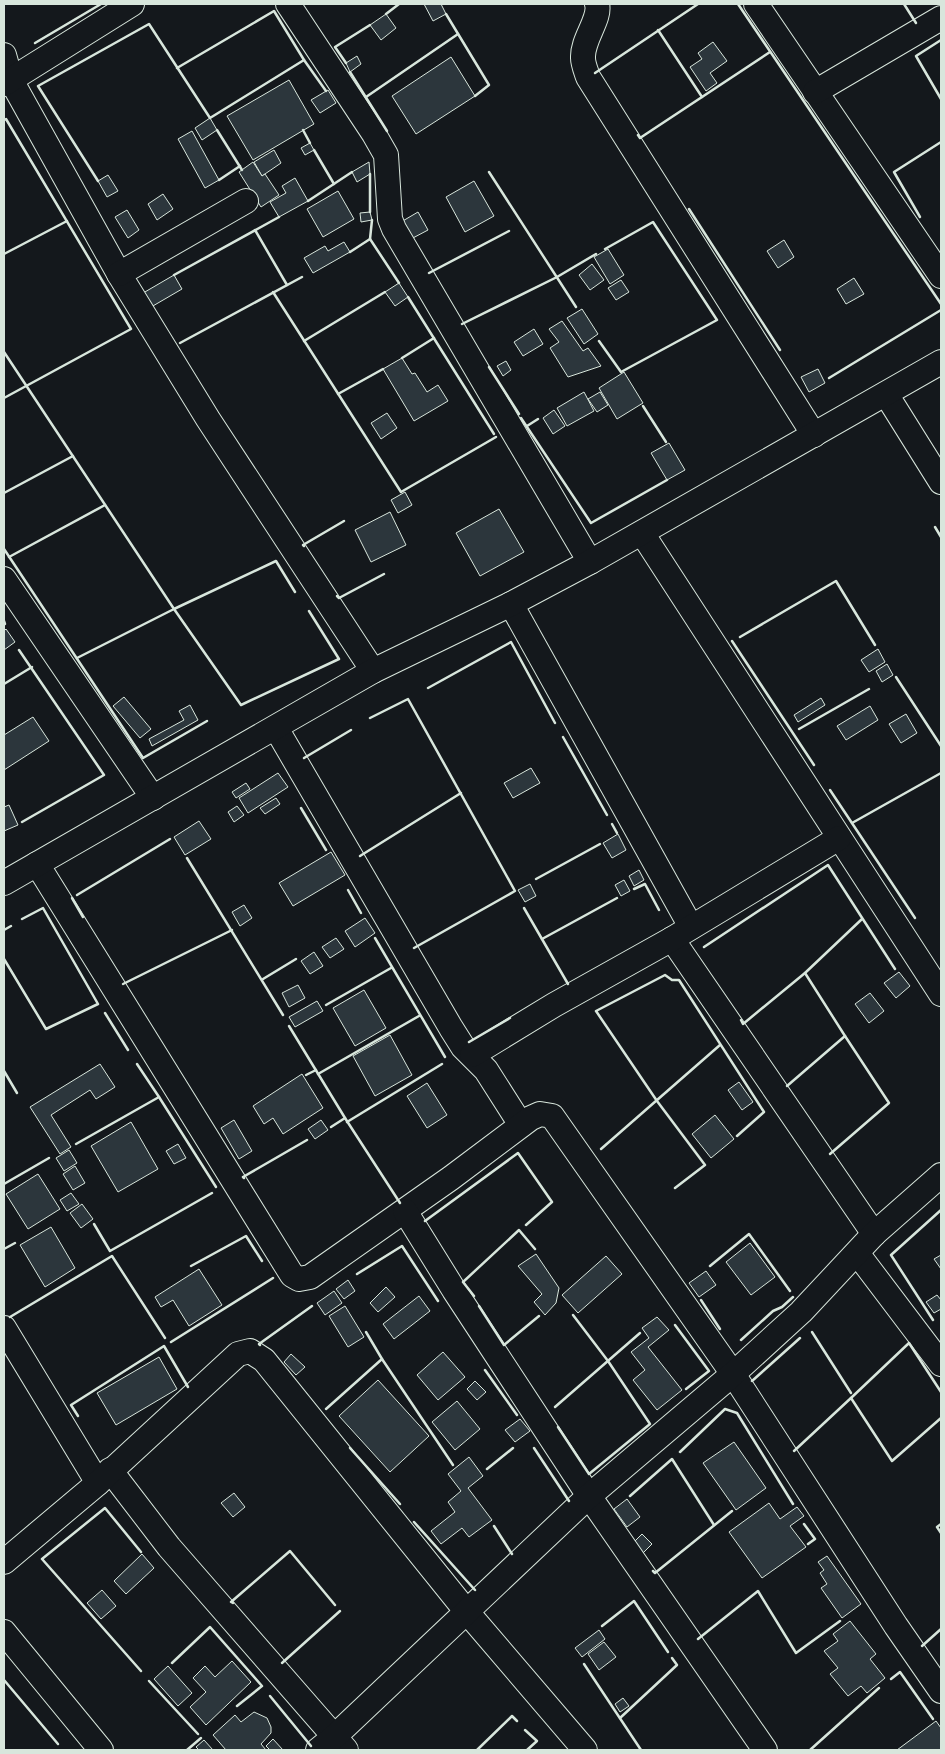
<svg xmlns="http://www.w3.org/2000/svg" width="945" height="1754" font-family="Commissioner,sans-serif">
<rect width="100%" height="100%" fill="#14181c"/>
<g fill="#2c363c" stroke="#d8e6dc">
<path d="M424,4H441L446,14L433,21Z"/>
<path d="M386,14L396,28L381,40L370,25Z"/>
<path d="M713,42L727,61L710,73L717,83L706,91L690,67L702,59L698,53Z"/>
<path d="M357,56L361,64L350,72L346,63Z"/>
<path d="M451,57L475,96L416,134L392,96Z"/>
<path d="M289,80L314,124L253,160L227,116Z"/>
<path d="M328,90L336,103L320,113L311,100Z"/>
<path d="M210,118L217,130L202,140L195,128Z"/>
<path d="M192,131L219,180L205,188L178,139Z"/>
<path d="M310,143L314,150L305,155L301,148Z"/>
<path d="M274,150L281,163L262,176L254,162Z"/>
<path d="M253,162L262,176L265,174L279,195L261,207L239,172Z"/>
<path d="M369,162L370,174L357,182L352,172Z"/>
<path d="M108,175L118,191L107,197L98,181Z"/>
<path d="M295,178L308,201L279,217L270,202L286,193L282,186Z"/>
<path d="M474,181L494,216L465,232L446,197Z"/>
<path d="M338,191L354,219L323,237L307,209Z"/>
<path d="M163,194L173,209L157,220L148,204Z"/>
<path d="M127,210L139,230L128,238L115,217Z"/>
<path d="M370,212L372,220L361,222L360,213Z"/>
<path d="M418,212L428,230L411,239L401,222Z"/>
<path d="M784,240L794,257L778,268L767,251Z"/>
<path d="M344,242L350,252L313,273L304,258L325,246L328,251Z"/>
<path d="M608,249L624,275L610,284L594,257Z"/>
<path d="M592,264L604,280L590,290L579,275Z"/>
<path d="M174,275L182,289L146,310L138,296Z"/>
<path d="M854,278L864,294L846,304L837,289Z"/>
<path d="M621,280L629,292L616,300L608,288Z"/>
<path d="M399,283L408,297L395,306L385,292Z"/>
<path d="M582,309L598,334L584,344L567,318Z"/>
<path d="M562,321L583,351L588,348L601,366L568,377L550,348L559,342L549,329Z"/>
<path d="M534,329L543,344L523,356L514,342Z"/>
<path d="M402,358L412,374L415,373L427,392L438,385L448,401L414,421L383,369Z"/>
<path d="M506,361L511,370L503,376L497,366Z"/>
<path d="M818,369L825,383L809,392L801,377Z"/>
<path d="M624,372L643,403L617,419L599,388Z"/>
<path d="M584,392L594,411L567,426L557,408Z"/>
<path d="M600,392L608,405L597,412L588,399Z"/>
<path d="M554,410L565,426L553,434L543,418Z"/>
<path d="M387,413L397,428L381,439L371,423Z"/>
<path d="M669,443L685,470L667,480L651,453Z"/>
<path d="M405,492L412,505L398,513L391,500Z"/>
<path d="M499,509L524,552L480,576L456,533Z"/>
<path d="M390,512L406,545L371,562L355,530Z"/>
<path d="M6,629L15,642L4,650V631Z"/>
<path d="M878,649L885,662L869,672L861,660Z"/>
<path d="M887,664L893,675L882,682L876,671Z"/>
<path d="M124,697L151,729L140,738L113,706Z"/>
<path d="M821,698L825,705L798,722L794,715Z"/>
<path d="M190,705L198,720L152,746L149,739L184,720L179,711Z"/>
<path d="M870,706L878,720L846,740L837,726Z"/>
<path d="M906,714L917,733L901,743L889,724Z"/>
<path d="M33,717L49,741L4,770V735Z"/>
<path d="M531,768L540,783L513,798L504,783Z"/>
<path d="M278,773L288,787L248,813L239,798Z"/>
<path d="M246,783L250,789L236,798L232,792Z"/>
<path d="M276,798L280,804L265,814L260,808Z"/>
<path d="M9,805L18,825L4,831V807Z"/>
<path d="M237,806L244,815L234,822L228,812Z"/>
<path d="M199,821L211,839L185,855L174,837Z"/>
<path d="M618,834L626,850L612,858L603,843Z"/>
<path d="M331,852L345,875L293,906L279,883Z"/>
<path d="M639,870L644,880L634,886L629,876Z"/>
<path d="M624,880L630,891L621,896L615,885Z"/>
<path d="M530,884L536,896L525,902L518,890Z"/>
<path d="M244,905L252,918L240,926L232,912Z"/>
<path d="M365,918L375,933L355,947L345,931Z"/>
<path d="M336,938L344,949L330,958L322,947Z"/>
<path d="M314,952L323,966L310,974L301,961Z"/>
<path d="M899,972L910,986L896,998L884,983Z"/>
<path d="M298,985L305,998L289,1007L282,993Z"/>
<path d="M364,990L386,1028L355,1046L333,1008Z"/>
<path d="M870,993L884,1011L869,1023L855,1004Z"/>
<path d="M317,1001L323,1011L295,1027L289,1017Z"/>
<path d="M390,1035L412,1075L375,1096L353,1056Z"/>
<path d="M100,1064L115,1087L96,1099L90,1090L51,1115L71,1147L60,1154L30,1107Z"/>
<path d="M302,1074L323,1108L283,1134L273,1118L264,1124L253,1106Z"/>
<path d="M739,1082L753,1102L742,1110L728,1090Z"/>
<path d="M427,1083L447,1115L427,1128L407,1096Z"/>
<path d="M715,1115L734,1139L711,1158L692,1134Z"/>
<path d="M234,1120L252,1151L239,1159L221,1128Z"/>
<path d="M321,1120L328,1130L315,1139L308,1129Z"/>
<path d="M131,1122L158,1169L118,1192L91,1146Z"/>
<path d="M178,1144L186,1158L174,1164L166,1151Z"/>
<path d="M69,1150L77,1163L64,1171L56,1158Z"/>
<path d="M75,1166L85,1183L73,1190L63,1174Z"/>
<path d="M38,1174L60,1209L28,1229L6,1194Z"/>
<path d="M71,1193L79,1204L67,1211L60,1200Z"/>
<path d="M82,1204L93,1219L81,1228L70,1213Z"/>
<path d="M51,1227L75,1268L45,1287L20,1245Z"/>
<path d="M750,1243L775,1277L751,1295L726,1262Z"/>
<path d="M536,1254L559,1288L556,1303L545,1315L534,1302L542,1294L518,1266Z"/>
<path d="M941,1255V1269L934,1259Z"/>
<path d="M606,1256L622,1274L578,1313L562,1295Z"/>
<path d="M199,1269L222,1305L189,1326L173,1300L161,1307L155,1297Z"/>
<path d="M706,1271L716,1285L699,1297L689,1283Z"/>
<path d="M348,1280L355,1291L344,1299L336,1289Z"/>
<path d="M386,1287L395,1297L378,1312L370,1303Z"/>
<path d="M334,1291L342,1303L325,1315L317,1303Z"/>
<path d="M937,1295L941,1300V1309L934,1313L926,1302Z"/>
<path d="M419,1296L430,1311L394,1339L383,1324Z"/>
<path d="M345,1306L364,1337L348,1347L329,1316Z"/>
<path d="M657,1317L669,1330L648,1347L682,1390L657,1410L633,1380L645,1370L631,1352L649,1338L642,1328Z"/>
<path d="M443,1352L465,1377L438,1400L417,1375Z"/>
<path d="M291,1354L305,1367L296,1375L284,1362Z"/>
<path d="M159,1357L177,1389L116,1425L97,1393Z"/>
<path d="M378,1380L429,1436L390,1472L339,1416Z"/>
<path d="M475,1381L486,1392L477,1400L467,1389Z"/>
<path d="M457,1401L480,1429L455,1450L432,1422Z"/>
<path d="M520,1419L530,1431L515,1442L505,1430Z"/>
<path d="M734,1442L766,1488L736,1510L703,1463Z"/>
<path d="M469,1457L483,1476L468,1488L492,1520L469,1537L462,1528L441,1544L431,1531L455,1512L448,1502L461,1491L448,1474Z"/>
<path d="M234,1493L245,1507L233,1517L221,1503Z"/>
<path d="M627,1499L640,1517L627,1527L614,1509Z"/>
<path d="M769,1503L780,1519L797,1507L804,1516L790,1526L806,1547L762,1578L729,1532Z"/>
<path d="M642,1534L652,1544L643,1553L633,1543Z"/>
<path d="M142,1554L154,1568L126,1594L114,1581Z"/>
<path d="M827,1556L861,1604L842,1618L821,1588L827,1584L820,1573L824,1570L818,1562Z"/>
<path d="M102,1590L116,1606L101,1619L87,1603Z"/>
<path d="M850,1621L876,1654L870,1659L885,1678L867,1693L861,1686L848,1696L830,1674L838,1668L824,1651L838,1641L833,1634Z"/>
<path d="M599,1630L605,1639L582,1657L575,1648Z"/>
<path d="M604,1642L616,1657L599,1670L588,1654Z"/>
<path d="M232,1661L251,1682L206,1725L190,1707L206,1692L193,1678L205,1666L215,1677Z"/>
<path d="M168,1666L192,1693L178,1706L154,1679Z"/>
<path d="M623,1698L629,1706L620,1712L615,1704Z"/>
<path d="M254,1712L267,1718L271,1727V1733L261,1744L266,1750H226L213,1735L235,1715L241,1722Z"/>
<path d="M936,1721L941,1728V1748L939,1750H897Z"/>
<path d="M273,1739L283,1750H270L266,1746Z"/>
<path d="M204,1740L213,1750H199L196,1747Z"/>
</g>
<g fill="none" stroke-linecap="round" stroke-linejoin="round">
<g stroke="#d8e6dc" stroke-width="26">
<g id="minor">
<path d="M288,4L374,134L386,155L390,219L394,229L590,562"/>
<path d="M597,4C601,19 582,39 583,58C583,64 586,71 588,77L814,435"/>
<path d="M756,4L941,276"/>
<path d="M4,55L11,80L119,274L208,419L373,671"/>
<path d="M4,84L132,4"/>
<path d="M815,92L941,18"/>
<path d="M119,274L246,201"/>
<path d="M886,394L941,482"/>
<path d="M642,533L941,994"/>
<path d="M4,579L153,798"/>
<path d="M511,604L691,927"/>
<path d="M276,728L451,1028L463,1047L486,1070L521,1125"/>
<path d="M37,864L292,1275L299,1279L310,1277L451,1178L531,1118L540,1114L552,1116L733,1374L896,1626L941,1691"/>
<path d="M4,883L373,671L511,604L590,562L941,362"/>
<path d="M672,939L874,1234"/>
<path d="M472,1055L554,1005L672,939L839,838"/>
<path d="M405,1211L454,1290L589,1496L765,1750"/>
<path d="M857,1253L941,1364"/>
<path d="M4,1328L98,1483"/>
<path d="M110,1470L169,1547L346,1750"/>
<path d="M4,1562L98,1483L238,1354L250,1351L264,1360L467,1612L585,1750"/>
<path d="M4,1632L101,1750"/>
<path d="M318,1750L334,1737L589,1496L733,1374L801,1312L874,1234L941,1175"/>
</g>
</g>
<use href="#minor" stroke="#14181c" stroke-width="24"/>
<g stroke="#d8e6dc" stroke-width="2.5">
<path d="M738,4L941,304"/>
<path d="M904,4L916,23"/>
<path d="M386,14L399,4"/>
<path d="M446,14L489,85L475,96"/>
<path d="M658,30L702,97"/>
<path d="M941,40L916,56L941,99"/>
<path d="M35,43L101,4"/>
<path d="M304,60L326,91"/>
<path d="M346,63L335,47L370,25"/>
<path d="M350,72L387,131"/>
<path d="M595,73L698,4"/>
<path d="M366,97L458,34"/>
<path d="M4,120L6,119L131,329L4,398"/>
<path d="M217,130L242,170"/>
<path d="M303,130L310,143"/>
<path d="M638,135L640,138L770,52"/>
<path d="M314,150L334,184"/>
<path d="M489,172L576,307"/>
<path d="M370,174V212"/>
<path d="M219,180L240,166"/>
<path d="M98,181L38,86L149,24L210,118L304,60L274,11L177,68"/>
<path d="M308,201L352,172"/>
<path d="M689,209L780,350"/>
<path d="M920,217L894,172L941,142"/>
<path d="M255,230L287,285"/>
<path d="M370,239L372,220"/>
<path d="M350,252L370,239L399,283"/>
<path d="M4,254L67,221"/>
<path d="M429,273L509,231"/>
<path d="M174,275L279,217"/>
<path d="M273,292L401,492L496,437"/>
<path d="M408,297L494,434"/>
<path d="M462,324L557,277L596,254"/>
<path d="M304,341L385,292"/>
<path d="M599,341L621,372L717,320L653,222L605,249"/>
<path d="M180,343L302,277"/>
<path d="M4,352L174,609L241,705L339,659L309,611"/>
<path d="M402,358L434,338"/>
<path d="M489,367L519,414"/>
<path d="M829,378L941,310"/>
<path d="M338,394L383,369"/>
<path d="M643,406L666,442"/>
<path d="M521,418L591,523L667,480"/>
<path d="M527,426L538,419"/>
<path d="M4,493L73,456"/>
<path d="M935,527L941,537"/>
<path d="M304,546L303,545L344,521"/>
<path d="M4,549L143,758L207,721"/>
<path d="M9,557L105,505"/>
<path d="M337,596L339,598L384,574"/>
<path d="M4,621L5,624"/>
<path d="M740,637L836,581L875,645"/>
<path d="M732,641L814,765"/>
<path d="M19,650L104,775L22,822"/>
<path d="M77,658L174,609L276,561L295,592"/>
<path d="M896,677L941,746"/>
<path d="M4,684L32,667"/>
<path d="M428,688L511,642L555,723"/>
<path d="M370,718L408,699L515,891L414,948"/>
<path d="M799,729L869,689"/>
<path d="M563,737L607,815"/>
<path d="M304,758L351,730"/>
<path d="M830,790L915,918"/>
<path d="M301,808L326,850"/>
<path d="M852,823L941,773"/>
<path d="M612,824L617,833"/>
<path d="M360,856L461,793"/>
<path d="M187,858L283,1015"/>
<path d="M536,879L600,844"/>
<path d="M634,889L645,884L659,910"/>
<path d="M348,890L361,913"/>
<path d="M77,895L170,839"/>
<path d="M72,898L83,917"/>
<path d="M524,908L568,984"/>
<path d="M4,930L11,926"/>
<path d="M375,938L445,1057"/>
<path d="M542,939L617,898"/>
<path d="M704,947L828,865L895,969"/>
<path d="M4,959L46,1029L98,1004L43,908L22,919"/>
<path d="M805,973L845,1036"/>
<path d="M263,979L296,959"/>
<path d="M123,984L232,930"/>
<path d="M326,1005L391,968"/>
<path d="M105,1013L128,1050"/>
<path d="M741,1020L743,1024L805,973L862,919"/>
<path d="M289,1026L345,1118"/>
<path d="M469,1042L510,1018"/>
<path d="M4,1071L17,1093"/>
<path d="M318,1074L419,1016"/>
<path d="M306,1075L316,1070"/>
<path d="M787,1086L845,1036L889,1103L830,1154"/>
<path d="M159,1097L216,1187"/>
<path d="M347,1122L442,1064"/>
<path d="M331,1127L345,1118L400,1203"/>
<path d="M76,1144L159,1097L137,1064"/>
<path d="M601,1149L720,1045"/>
<path d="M244,1178L243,1177L307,1140"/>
<path d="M4,1184L49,1158"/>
<path d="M675,1188L705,1165L657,1101L596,1011L665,975L672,980H679L764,1112L737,1136"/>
<path d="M425,1221L518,1153L552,1202L526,1225"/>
<path d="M94,1224L110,1251L212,1193"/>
<path d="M4,1249L15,1243"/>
<path d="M191,1266L246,1236L262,1261"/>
<path d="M710,1266L749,1234L790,1291"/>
<path d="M357,1274L402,1246L438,1301"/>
<path d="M474,1296L463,1282L519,1230L535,1249"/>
<path d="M701,1300L720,1329"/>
<path d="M479,1306L504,1345L539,1316"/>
<path d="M10,1317L112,1256L165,1338"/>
<path d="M933,1320L891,1255L941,1210"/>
<path d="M675,1325L709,1371L686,1389"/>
<path d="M812,1332L851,1393"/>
<path d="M741,1340L773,1311L782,1307L793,1297"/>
<path d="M171,1342L273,1278"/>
<path d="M260,1345L259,1344L312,1306"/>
<path d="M382,1359L453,1465"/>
<path d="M485,1370L517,1415"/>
<path d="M752,1381L800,1338"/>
<path d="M941,1392L909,1343L851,1398L892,1461L941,1418"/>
<path d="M555,1407L640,1333"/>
<path d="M326,1409L382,1359L366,1332"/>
<path d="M78,1416L71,1405L164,1346L188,1387"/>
<path d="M558,1427L589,1474L650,1424L608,1361L573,1315"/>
<path d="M350,1448L400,1504"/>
<path d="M534,1448L569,1501"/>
<path d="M794,1451L851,1398"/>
<path d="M680,1452L725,1409L737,1413L793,1504"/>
<path d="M487,1469L513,1448"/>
<path d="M630,1496L672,1459L714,1525"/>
<path d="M414,1522L475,1590"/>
<path d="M804,1524L815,1539L808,1544"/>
<path d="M941,1524L937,1527L941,1533"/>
<path d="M494,1526L512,1554"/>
<path d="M653,1571L655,1573L732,1511"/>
<path d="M233,1603L231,1602L290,1551L335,1605"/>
<path d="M602,1626L634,1601L668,1652"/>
<path d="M698,1639L758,1591L796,1653L840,1621"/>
<path d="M922,1646L941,1629"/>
<path d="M172,1663L210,1627L262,1686L237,1706"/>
<path d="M282,1663L340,1611"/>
<path d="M584,1664L641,1750"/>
<path d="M141,1671L42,1559L105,1508L141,1552"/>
<path d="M891,1679L900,1672L933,1719"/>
<path d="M4,1680L58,1744"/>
<path d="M149,1681L198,1734"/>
<path d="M270,1696L311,1746"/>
<path d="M620,1718L677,1665L672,1658"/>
<path d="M525,1730L537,1741L527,1750"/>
<path d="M187,1750L201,1738"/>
<path d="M477,1750L512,1716L517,1721"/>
<path d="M810,1750L879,1688"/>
</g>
</g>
<rect width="945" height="1754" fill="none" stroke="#d8e6dc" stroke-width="10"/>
</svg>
